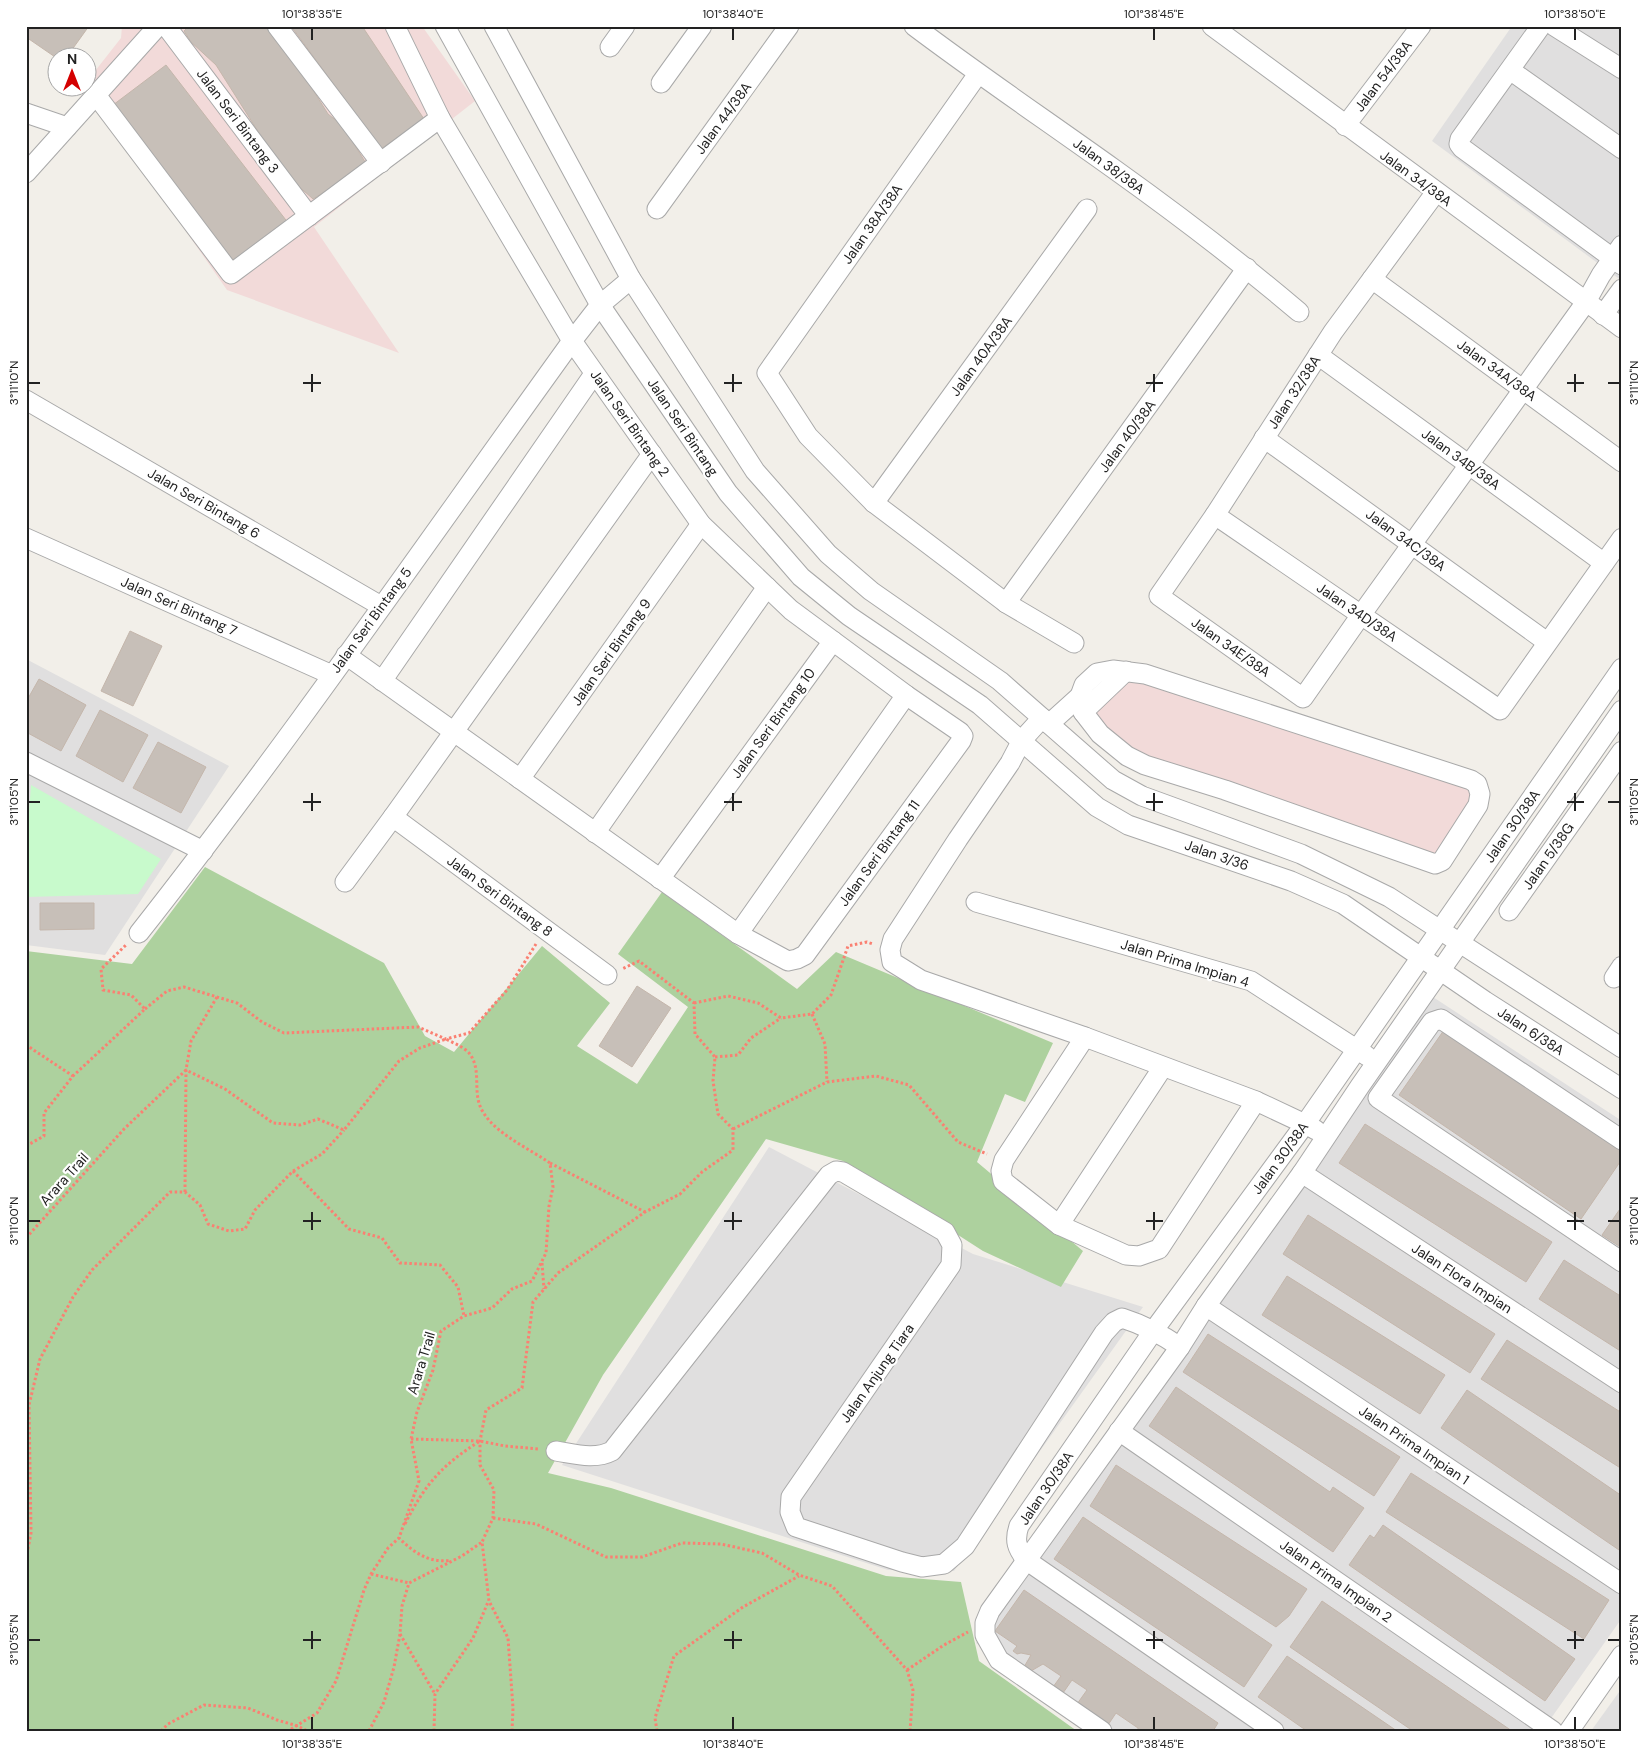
<svg xmlns="http://www.w3.org/2000/svg" width="1648" height="1757" font-family="'DM Sans',sans-serif">
<rect width="100%" height="100%" fill="#f2efe9"/>
<g fill="#e0dfdf">
<path d="M1512,26H1622V281L1432,141Z"/>
<path d="M26,659L229,766L105,955L26,945Z"/>
<path d="M1433,997L1622,1121V1618L1542,1731H1102L976,1643L1357,1107Z"/>
<path d="M769,1147L973,1254L1143,1307L954,1571L888,1570L562,1465Z"/>
<path d="M1622,1688V1731H1591Z"/>
</g>
<g fill="#f2dad9">
<path d="M122,26H422L475,101L314,227L399,353L227,290L86,88L88,80L121,38Z"/>
<path d="M1117,674L1472,785L1475,794L1440,857L1146,760L1092,718Z"/>
</g>
<path fill="#add19e" d="M205,867L384,963L425,1036L454,1052L542,946L610,1003L577,1046L637,1084L688,1007L618,954L662,892L797,989L836,952L1053,1043L1025,1102L1005,1094L977,1162L1083,1251L1061,1287L983,1251L843,1161L766,1139L603,1375L548,1473L611,1488L886,1576L961,1582L979,1661L1077,1731H26V951L132,964Z"/>
<path fill="#c8facc" d="M31,785L161,859L138,894L26,897V852Z"/>
<g fill="#c7bfb8" stroke="#c4b6ab">
<path d="M26,26H89L66,58H58V59L26,37Z"/>
<path d="M189,26H273L328,114L343,126L367,165L313,199L285,174L216,65L191,42L184,31Z"/>
<path d="M291,26H362L424,119L381,149Z"/>
<path d="M166,65L289,224L236,264L113,105Z"/>
<path d="M130,631L162,646L133,706L101,691Z"/>
<path d="M39,679L86,705L61,751L26,732V702Z"/>
<path d="M100,710L148,735L123,782L76,756Z"/>
<path d="M158,742L206,767L181,813L133,788Z"/>
<path d="M40,903H94V929L40,930Z"/>
<path d="M637,986L671,1008L632,1067L599,1046Z"/>
<path d="M1444,1030L1622,1151V1159L1581,1219L1399,1095Z"/>
<path d="M1365,1124L1552,1242L1526,1282L1339,1163Z"/>
<path d="M1622,1206V1248L1602,1235Z"/>
<path d="M1308,1215L1495,1334L1470,1373L1283,1254Z"/>
<path d="M1564,1260L1622,1297V1352L1539,1299Z"/>
<path d="M1287,1276L1445,1375L1420,1414L1262,1315Z"/>
<path d="M1208,1334L1400,1457L1374,1496L1183,1372Z"/>
<path d="M1507,1340L1622,1413V1469L1481,1379Z"/>
<path d="M1176,1387L1330,1492L1333,1487L1364,1508L1333,1552L1149,1426Z"/>
<path d="M1467,1390L1622,1496V1552L1441,1428Z"/>
<path d="M1116,1465L1307,1589L1289,1616L1276,1627L1090,1506Z"/>
<path d="M1411,1473L1609,1600L1584,1639L1386,1512Z"/>
<path d="M1083,1517L1272,1645L1244,1687L1054,1559Z"/>
<path d="M1383,1525L1575,1659L1545,1701L1349,1565L1370,1535L1374,1538Z"/>
<path d="M1024,1590L1218,1723L1213,1731H1138V1728L1116,1713L1108,1725L1077,1704L1087,1690L1072,1680L1063,1693L1053,1687L1061,1676L1043,1664L1031,1671L1024,1667L1031,1655L1021,1653L1017,1654L1013,1651L1017,1646L995,1631Z"/>
<path d="M1322,1601L1512,1731H1413L1290,1647Z"/>
<path d="M1287,1656L1397,1731H1307L1258,1697Z"/>
</g>
<g fill="none" stroke-linecap="round" stroke-linejoin="round">
<g stroke="#a9a9a9" stroke-width="21">
<g id="minor">
<path d="M166,26L309,216"/>
<path d="M277,26L381,163"/>
<path d="M445,26L600,305L728,493L801,577L849,616L980,705L1097,807L1128,825L1291,881L1343,904L1485,1001L1622,1089"/>
<path d="M494,26L631,279L755,471L828,554L871,591L1000,681L1113,780L1142,796L1301,854L1389,897L1622,1048"/>
<path d="M914,26C979,75 1047,121 1114,169C1177,214 1240,262 1299,312"/>
<path d="M1212,26L1622,328"/>
<path d="M1541,26L1460,139L1459,144L1462,148L1622,265"/>
<path d="M1554,26L1622,69"/>
<path d="M610,47L625,26"/>
<path d="M1510,70L1622,149"/>
<path d="M978,74L767,373L808,436L874,503L1006,603L1074,643"/>
<path d="M661,83L702,26"/>
<path d="M96,95L231,274L440,118"/>
<path d="M26,113L67,127"/>
<path d="M1345,126L1421,26"/>
<path d="M26,173L158,26"/>
<path d="M1436,192L1333,332L1215,515L1159,596L1303,698L1361,615L1586,302L1601,275L1622,245"/>
<path d="M657,209L789,26"/>
<path d="M1372,279L1622,462"/>
<path d="M1603,315L1622,289"/>
<path d="M1318,355L1604,563"/>
<path d="M26,400L381,606"/>
<path d="M1264,438L1547,642"/>
<path d="M874,503L1087,209"/>
<path d="M1215,515L1500,710L1622,538"/>
<path d="M26,538L332,675"/>
<path d="M1006,603L1247,268"/>
<path d="M346,655L738,934L788,961L797,959L805,955L961,741L963,736L960,732L906,695L791,610L701,524L572,341L440,118L395,26"/>
<path d="M1113,670L1145,674L1471,780L1477,784L1480,794L1478,805L1442,861L1435,864L1225,790L1145,765L1127,756L1100,734L1083,712L1081,704L1080,696L1084,685L1097,673Z"/>
<path d="M382,681L594,374"/>
<path d="M1083,712L1126,671"/>
<path d="M1042,718L1022,740L1010,763L958,839L893,939L890,950L892,962L921,980L1085,1037L1256,1101L1305,1124L1316,1130"/>
<path d="M1049,724L1080,696"/>
<path d="M26,762L203,851"/>
<path d="M520,779L701,524"/>
<path d="M393,817L607,975"/>
<path d="M595,833L767,587"/>
<path d="M660,879L833,641"/>
<path d="M345,882L393,817L652,454"/>
<path d="M976,902L1251,981L1367,1056"/>
<path d="M1509,911L1622,751"/>
<path d="M139,933C290,741 429,539 572,341L600,305L631,279"/>
<path d="M738,934L906,695"/>
<path d="M1614,978L1622,966"/>
<path d="M1085,1037L1004,1160L1001,1171L1003,1181L1059,1225L1126,1255L1139,1256L1159,1249L1256,1101"/>
<path d="M1622,1140L1441,1019L1432,1022L1378,1098L1622,1262"/>
<path d="M1302,1173L1622,1383"/>
<path d="M1059,1225L1163,1067"/>
<path d="M1206,1306L1622,1584"/>
<path d="M1119,1431L1553,1731"/>
<path d="M556,1451C575,1454 595,1460 612,1451L829,1175L836,1171L843,1172L945,1232L952,1245L951,1265L791,1497L790,1512L796,1527L902,1562L922,1567L944,1564L965,1546L1104,1333L1114,1322L1122,1318C1144,1325 1161,1334 1180,1347"/>
<path d="M1102,1731L999,1660L985,1635V1623L990,1611L1180,1347L1206,1306L1302,1173L1360,1086L1622,710"/>
<path d="M1274,1731L1026,1560C1017,1548 1014,1541 1019,1526L1154,1330L1305,1124L1622,668"/>
<path d="M1569,1731L1622,1655"/>
</g>
</g>
<g stroke="#fa8072" stroke-width="3" stroke-dasharray="2.5 2.5" stroke-linecap="butt">
<path d="M694,1003L728,996L758,1003L781,1018L812,1014L831,995L848,946L867,942L873,944"/>
<path d="M145,1009L167,991L184,987L237,1003L262,1022L284,1033L418,1027L446,1039L469,1033L507,990L536,944"/>
<path d="M812,1014L825,1044L827,1082"/>
<path d="M26,1044L32,1049L73,1076"/>
<path d="M715,1057L738,1055L751,1038L781,1018"/>
<path d="M733,1129L827,1082L876,1076L909,1085L958,1142L987,1154"/>
<path d="M26,1146L44,1136V1113L73,1076L145,1009L131,995L103,990L101,969L126,945"/>
<path d="M550,1163L645,1212"/>
<path d="M293,1171L349,1229L382,1238L400,1263L440,1265L458,1287L464,1316"/>
<path d="M185,1192L186,1070L191,1041L217,997"/>
<path d="M26,1238L124,1129L186,1070L225,1089L273,1123L300,1125L318,1119L344,1130L399,1061L420,1048L446,1039C453,1043 464,1047 469,1053C483,1070 471,1093 483,1112C496,1134 528,1148 550,1163L553,1187L549,1206L546,1253L532,1281L512,1289L492,1308L464,1316L441,1331L433,1370L417,1412L411,1439L419,1481L399,1538L388,1548L371,1574L364,1590L336,1681L317,1713L288,1731"/>
<path d="M542,1263L544,1289"/>
<path d="M411,1439L480,1441L505,1446L539,1449"/>
<path d="M493,1518L536,1524L606,1557H642L682,1543L721,1544L762,1553L799,1575L832,1586L907,1670L913,1690L910,1731"/>
<path d="M405,1524C425,1484 442,1465 480,1441"/>
<path d="M399,1537V1538C413,1552 430,1564 451,1560"/>
<path d="M26,1559L31,1533L29,1405L40,1359L73,1297L92,1270L170,1192H185L200,1205L208,1224L229,1231L245,1229L255,1210L293,1171L322,1154L344,1130"/>
<path d="M371,1574L409,1583"/>
<path d="M400,1634L435,1694"/>
<path d="M907,1670L944,1645L968,1632"/>
<path d="M161,1731L168,1724L204,1705L248,1708L277,1720L298,1726L307,1731"/>
<path d="M369,1731L384,1702L394,1667L400,1634L402,1606L409,1583L462,1556L482,1542"/>
<path d="M434,1731L435,1694L473,1638L488,1602"/>
<path d="M512,1731L513,1708L508,1638L489,1601L482,1542L493,1518L494,1490L480,1465V1441L486,1410L522,1388L533,1302L558,1273L645,1212L680,1194L702,1172L733,1150V1129L718,1114L713,1081L715,1057L695,1034L694,1003L639,961L622,969"/>
<path d="M657,1731L655,1718L674,1656L743,1607L799,1576"/>
</g>
<use href="#minor" stroke="#fff" stroke-width="19"/>
</g>
<path fill="none" stroke="#222" stroke-width="2" d="M312,28V40M733,28V40M1154,28V40M1575,28V40M312,374V392M733,374V392M1154,374V392M1575,374V392M28,383H40M303,383H321M724,383H742M1146,383H1163M1567,383H1584M1608,383H1620M312,793V811M733,793V811M1154,793V811M1575,793V811M28,802H40M303,802H321M724,802H742M1146,802H1163M1567,802H1584M1608,802H1620M312,1212V1230M733,1212V1230M1154,1212V1230M1575,1212V1230M28,1221H40M303,1221H321M724,1221H742M1146,1221H1163M1567,1221H1584M1608,1221H1620M312,1631V1649M733,1631V1649M1154,1631V1649M1575,1631V1649M28,1640H40M303,1640H321M724,1640H742M1146,1640H1163M1567,1640H1584M1608,1640H1620M312,1717V1730M733,1717V1730M1154,1717V1730M1575,1717V1730"/>
<g text-anchor="middle" dominant-baseline="central" stroke-width="4.5" stroke-linejoin="round" paint-order="stroke">
<g font-size="14" fill="#222" stroke="#fff">
<text transform="translate(1383 76) rotate(-53)">Jalan 54/38A</text>
<text transform="translate(723 118) rotate(-54)">Jalan 44/38A</text>
<text transform="translate(238 121) rotate(53)">Jalan Seri Bintang 3</text>
<text transform="translate(1109 166) rotate(36)">Jalan 38/38A</text>
<text transform="translate(1416 178) rotate(36)">Jalan 34/38A</text>
<text transform="translate(872 224) rotate(-55)">Jalan 38A/38A</text>
<text transform="translate(981 356) rotate(-54)">Jalan 40A/38A</text>
<text transform="translate(1497 370) rotate(36)">Jalan 34A/38A</text>
<text transform="translate(1294 392) rotate(-57)">Jalan 32/38A</text>
<text transform="translate(630 423) rotate(55)">Jalan Seri Bintang 2</text>
<text transform="translate(683 427) rotate(56)">Jalan Seri Bintang</text>
<text transform="translate(1127 436) rotate(-54)">Jalan 40/38A</text>
<text transform="translate(1461 459) rotate(36)">Jalan 34B/38A</text>
<text transform="translate(204 503) rotate(30)">Jalan Seri Bintang 6</text>
<text transform="translate(1406 540) rotate(36)">Jalan 34C/38A</text>
<text transform="translate(179 606) rotate(24)">Jalan Seri Bintang 7</text>
<text transform="translate(1357 612) rotate(34)">Jalan 34D/38A</text>
<text transform="translate(371 620) rotate(-54)">Jalan Seri Bintang 5</text>
<text transform="translate(1231 647) rotate(35)">Jalan 34E/38A</text>
<text transform="translate(611 652) rotate(-55)">Jalan Seri Bintang 9</text>
<text transform="translate(773 723) rotate(-54)">Jalan Seri Bintang 10</text>
<text transform="translate(1512 826) rotate(-55)">Jalan 30/38A</text>
<text transform="translate(879 853) rotate(-54)">Jalan Seri Bintang 11</text>
<text transform="translate(1217 855) rotate(19)">Jalan 3/36</text>
<text transform="translate(1548 856) rotate(-55)">Jalan 5/38G</text>
<text transform="translate(500 896) rotate(36)">Jalan Seri Bintang 8</text>
<text transform="translate(1185 963) rotate(17)">Jalan Prima Impian 4</text>
<text transform="translate(1531 1031) rotate(33)">Jalan 6/38A</text>
<text transform="translate(1280 1158) rotate(-54)">Jalan 30/38A</text>
<text transform="translate(64 1179) rotate(-48)">Arara Trail</text>
<text transform="translate(1462 1278) rotate(33)">Jalan Flora Impian</text>
<text transform="translate(421 1363) rotate(-73)">Arara Trail</text>
<text transform="translate(877 1373) rotate(-55)">Jalan Anjung Tiara</text>
<text transform="translate(1414 1445) rotate(34)">Jalan Prima Impian 1</text>
<text transform="translate(1046 1488) rotate(-56)">Jalan 30/38A</text>
<text transform="translate(1336 1581) rotate(35)">Jalan Prima Impian 2</text>
</g>
</g>
<rect width="1648" height="1757" fill="none" stroke="#ffffff" stroke-width="55"/>
<g transform="translate(72 72)"><circle r="24" fill="#ffffff" stroke="#a7a7a7"/>
<path d="M0-4L9 19L0 12L-9 19Z" fill="#d40000"/>
<text y="-8" font-size="14" font-weight="bold" text-anchor="middle" fill="#222222">N</text>
</g>
<rect x="28" y="28" width="1592" height="1702" fill="none" stroke="#222" stroke-width="2"/>
<g font-size="12" text-anchor="middle" fill="#222">
<text x="312" y="18">101°38'35"E</text>
<text x="733" y="18">101°38'40"E</text>
<text x="1154" y="18">101°38'45"E</text>
<text x="1575" y="18">101°38'50"E</text>
<text transform="translate(14 383) rotate(-90)" y="4">3°11'10"N</text>
<text transform="translate(1634 383) rotate(-90)" y="4">3°11'10"N</text>
<text transform="translate(14 802) rotate(-90)" y="4">3°11'05"N</text>
<text transform="translate(1634 802) rotate(-90)" y="4">3°11'05"N</text>
<text transform="translate(14 1221) rotate(-90)" y="4">3°11'00"N</text>
<text transform="translate(1634 1221) rotate(-90)" y="4">3°11'00"N</text>
<text transform="translate(14 1640) rotate(-90)" y="4">3°10'55"N</text>
<text transform="translate(1634 1640) rotate(-90)" y="4">3°10'55"N</text>
<text x="312" y="1748">101°38'35"E</text>
<text x="733" y="1748">101°38'40"E</text>
<text x="1154" y="1748">101°38'45"E</text>
<text x="1575" y="1748">101°38'50"E</text>
</g>
</svg>
